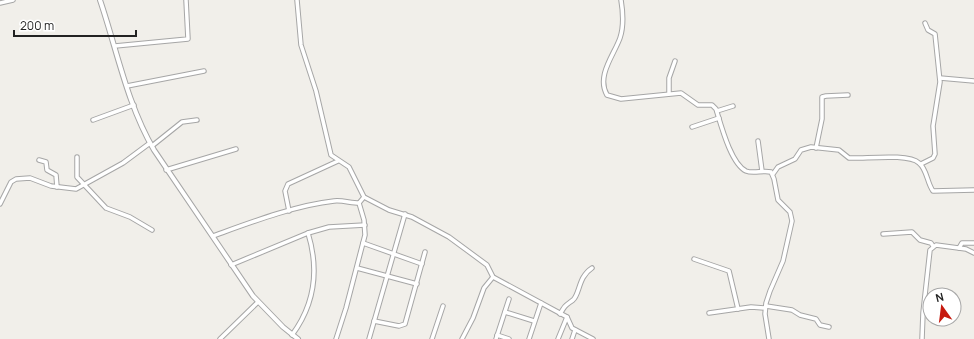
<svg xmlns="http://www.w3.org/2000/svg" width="974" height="339" font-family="Manrope,sans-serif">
<rect width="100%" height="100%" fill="#f1efea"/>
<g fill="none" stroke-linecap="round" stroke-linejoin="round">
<g stroke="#a6a6a6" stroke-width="5.5">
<g id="minor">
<path d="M297,0L301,45L316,91L331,155L349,167L364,197L389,210L412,217L449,237L487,265L493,277L567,317L572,328L593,339"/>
<path d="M621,0C623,12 624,26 620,38C614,55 596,76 607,95L621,99L681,93L698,105H712L716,109C721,125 731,164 746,171C753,174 763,170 771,172L774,179L778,200L790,212L792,221L783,261L770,291L766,303L765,314L769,339"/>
<path d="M0,3L13,0"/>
<path d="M115,46L188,39L186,0"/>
<path d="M940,78L974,81"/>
<path d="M127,86L204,71"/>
<path d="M669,93V78L675,61"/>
<path d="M717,111L733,106"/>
<path d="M93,120L134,105"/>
<path d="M692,127L719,118"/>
<path d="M758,141L762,171"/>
<path d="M152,146L182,122L197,120"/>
<path d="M816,148L822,119V97L826,96L848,95"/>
<path d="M77,157V177L106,208L130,217L152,230"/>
<path d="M39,160L46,162L47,170L56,175L57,187"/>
<path d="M921,164L933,158L935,154L933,126L940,82L935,34L928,30L925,23"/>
<path d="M166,170L236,149"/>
<path d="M773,174L778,167L795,159L801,150L811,147L839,150L849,158C864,159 908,153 919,163C927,169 927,183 933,191L974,190"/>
<path d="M0,204L11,182L16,179L30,178L51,186L76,189L123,163L150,143"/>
<path d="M289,211L285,191L288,184L338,161"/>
<path d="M883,234L912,232L920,240L931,243L933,246"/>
<path d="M213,236C249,223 296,205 334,201C342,200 351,203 359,203"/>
<path d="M363,243L422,264"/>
<path d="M959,248L962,243H974"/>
<path d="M694,259L729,271L738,309"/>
<path d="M231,265L308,233L329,227L365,225"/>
<path d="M357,268L417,284"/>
<path d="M766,306L792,310L800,315L816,319L820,325L829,327"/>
<path d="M505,312L534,321"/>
<path d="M709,313L751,307L765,308"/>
<path d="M560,314C566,304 565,306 573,300C580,294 578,277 592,268"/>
<path d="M374,321L399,326L405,324L425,252"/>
<path d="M292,335C315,304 319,269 308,233"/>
<path d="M497,335L509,339"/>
<path d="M220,339L258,302"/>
<path d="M336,339L346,308L365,235L364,220L359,203L364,197"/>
<path d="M369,339L405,214"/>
<path d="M432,339L443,306"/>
<path d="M462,339L473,318L484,288L493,277"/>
<path d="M496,339L509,299"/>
<path d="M529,339L541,303"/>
<path d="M558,339L567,317"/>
<path d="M572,339L575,330"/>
<path d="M922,339L923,313L930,250L936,245L966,249L974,253"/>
</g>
</g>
<g stroke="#a6a6a6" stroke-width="6">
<path id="tertiary" d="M100,0C117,50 127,104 154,150L253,296L283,327L298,339"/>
</g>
<use href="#minor" stroke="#fff" stroke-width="3.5"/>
<use href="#tertiary" stroke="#fff" stroke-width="4"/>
</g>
<g transform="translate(942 307) rotate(346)"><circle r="19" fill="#ffffff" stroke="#a7a7a7"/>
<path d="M0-3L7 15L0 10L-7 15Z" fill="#c6190e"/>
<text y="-6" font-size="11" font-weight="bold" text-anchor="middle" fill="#222222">N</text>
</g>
<path d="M14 30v6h122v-6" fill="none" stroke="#222222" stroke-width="2"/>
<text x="20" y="30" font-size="12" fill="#222222" stroke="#ffffff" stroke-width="3" paint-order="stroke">200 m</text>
</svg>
